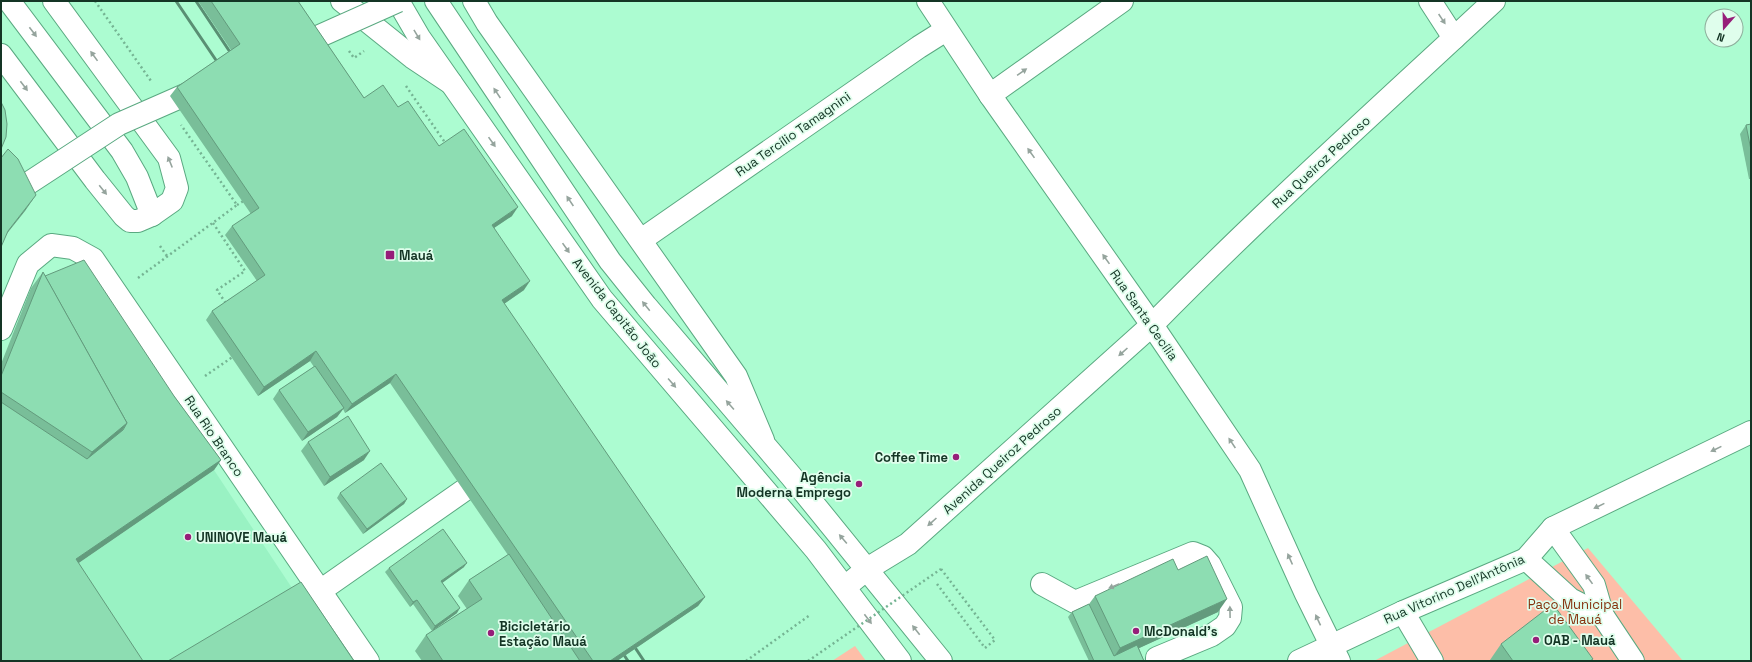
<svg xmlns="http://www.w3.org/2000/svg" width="1752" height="662" font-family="'Space Grotesk',sans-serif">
<rect width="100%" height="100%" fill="#acfcd1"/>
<path fill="#99f2c3" d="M214,470L294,591L177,661H131L70,569Z"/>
<g fill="#fdbea8">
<path d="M1588,548L1683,661H1374Z"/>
<path d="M855,646L866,661H832Z"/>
</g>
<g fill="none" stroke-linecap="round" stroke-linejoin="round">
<g stroke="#5aa981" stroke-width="24">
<g id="minor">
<path d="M9,1L122,151L137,177L152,215"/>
<path d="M342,1L412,57L451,83"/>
<path d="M474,1L487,23L736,376L763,440"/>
<path d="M928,1L990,95L1152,325L1250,470L1306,594L1339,661"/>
<path d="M1430,1L1454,38"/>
<path d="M1,55L95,180L124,216L130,221H138L152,215L172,201L177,188L169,158L54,1"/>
<path d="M990,95L1122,1"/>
<path d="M641,240L919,47L946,30"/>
<path d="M1,329L28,264L51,245L73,248L93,259L368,661"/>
<path d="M1553,528L1594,585L1603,616L1633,661"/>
<path d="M1526,559L1570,599L1603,616"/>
<path d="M1042,584L1075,602L1193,553L1203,557L1210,565L1231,607L1230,618L1225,626L1212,635L1157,658V661"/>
<path d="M845,587L867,569L908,544L1152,325C1262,213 1379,108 1494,1"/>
<path d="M320,591L473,484"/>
<path d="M1403,612L1432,661"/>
<path d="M1299,661L1403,612L1526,559L1553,528L1751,432"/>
</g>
</g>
<g stroke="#5aa981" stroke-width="24">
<g id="highway">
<path d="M398,1L419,37L602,299L816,550L900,661"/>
<path d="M436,1L610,261L646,306L791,476L941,661"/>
</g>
</g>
<g stroke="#75b493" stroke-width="2.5" stroke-dasharray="2 3" stroke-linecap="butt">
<path d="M95,1L151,81"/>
<path d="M349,51L354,58L364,51"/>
<path d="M406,86L446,144"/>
<path d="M237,205L245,200"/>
<path d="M213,223L245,271L217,290L227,305"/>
<path d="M160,246L167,256"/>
<path d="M138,278L237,205L181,125"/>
<path d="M205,376L234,356"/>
<path d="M937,584L985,648L995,640L941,569"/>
<path d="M746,661L810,615"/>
</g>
<use href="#minor" stroke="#fff" stroke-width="22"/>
<use href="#highway" stroke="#fff" stroke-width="22"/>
<g stroke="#598f73" stroke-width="3">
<path d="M176,1L222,69"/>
<path d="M196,1L236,61"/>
<path d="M630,640L644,661"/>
<path d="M618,646L628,661"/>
</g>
<g stroke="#5aa981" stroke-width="24" stroke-linecap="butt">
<g id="minor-bridge">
<path d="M295,47L398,1"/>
<path d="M15,192L119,124L201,88"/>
</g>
</g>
<path stroke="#75b493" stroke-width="2.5" stroke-dasharray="2 3" stroke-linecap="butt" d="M808,661L941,569"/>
<use href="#minor-bridge" stroke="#fff" stroke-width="22"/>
</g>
<g fill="#79be99">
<path d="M198,1H298L364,98L398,107L512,216L494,228L524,290L504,304L705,597L698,606L617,661H580L565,639L580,661H422L415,651L426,635L467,609L458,596L469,580L508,555L390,383L345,413L343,409L337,417L302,441L273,399L279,390L314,367L310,361L258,396L206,320L212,311L257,281L225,235L232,226L251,214L170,96L177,87L231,50Z"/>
<path d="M1751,124V179H1749L1740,134L1746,125Z"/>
<path d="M43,272L45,276L174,396L221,460L214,470L78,563L1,661V364L31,288Z"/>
<path d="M308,442L364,460L324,486L301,451Z"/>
<path d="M340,493L407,499L404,504L363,534L337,498Z"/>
<path d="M464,567L442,583L457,613L432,631L413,604L410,607L385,572L389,568Z"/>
<path d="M1178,570L1218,612L1139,648L1144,661H1089L1068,617L1072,612L1089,604L1095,596Z"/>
<path d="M1501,644L1591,661H1490V660Z"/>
</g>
<g fill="#639b7d">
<path d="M36,195L25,211L1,241L8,231Z"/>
<path d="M518,207L512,216L485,234L492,225Z"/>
<path d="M530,281L524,290L495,310L502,300Z"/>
<path d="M316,351L310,361L258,396L264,387Z"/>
<path d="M396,374L390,383L345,413L352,404Z"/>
<path d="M344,408L337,417L302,441L308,432Z"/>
<path d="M127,423L116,439L81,468L92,452Z"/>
<path d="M370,451L364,460L324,486L330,477Z"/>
<path d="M221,460L214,470L70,569L76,559Z"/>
<path d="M407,499L404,504L363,534L367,529Z"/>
<path d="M467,563L464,567L438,586L441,581Z"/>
<path d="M705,597L698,606L617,661H610Z"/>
<path d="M1227,599L1218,612L1111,661L1120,648Z"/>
<path d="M417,600L410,607L413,602Z"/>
<path d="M460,608L457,613L432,631L435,626Z"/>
</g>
<g fill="#8dddb2" stroke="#639b7d">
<path d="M211,1H298L364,98L383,85L398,107L408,101L439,146L464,129L518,207L492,225L530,281L502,300L705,597L610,661H593L396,374L352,404L316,351L264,387L212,311L265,275L232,226L259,208L177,87L240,44Z"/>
<path d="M1,102L5,110L7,124L6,137L1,149Z"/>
<path d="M1751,124V150L1746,125Z"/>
<path d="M8,149L18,159L36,195L8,231L1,247V158Z"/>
<path d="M84,260L174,396L221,460L76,559L143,661H1V402L87,459L123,430L127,423L45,276Z"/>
<path d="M43,272L127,423L92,452L1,392V376Z"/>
<path d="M315,366L344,408L308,432L279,390Z"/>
<path d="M348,416L370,451L330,477L308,442Z"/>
<path d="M381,463L407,499L367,529L340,493Z"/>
<path d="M443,529L467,563L441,581L460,608L435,626L417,600L413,602L389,568Z"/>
<path d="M509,554L580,661H443L426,635L482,599L469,580Z"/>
<path d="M1207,556L1227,599L1120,648L1095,596L1173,559L1178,570Z"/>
<path d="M301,582L354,661H168Z"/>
<path d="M1089,604L1114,656L1137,645L1144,661H1094L1072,612Z"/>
<path d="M1553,604L1593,659L1590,661H1513L1501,644Z"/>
</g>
<defs><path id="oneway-solid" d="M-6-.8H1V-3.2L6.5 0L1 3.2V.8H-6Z"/></defs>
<g fill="#95a49d">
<use href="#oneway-solid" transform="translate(1442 19) rotate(56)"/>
<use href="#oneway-solid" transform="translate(33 32) rotate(53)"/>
<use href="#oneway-solid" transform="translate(417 35) rotate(59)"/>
<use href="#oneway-solid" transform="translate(94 56) rotate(-126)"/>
<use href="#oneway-solid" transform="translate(1022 72) rotate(-35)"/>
<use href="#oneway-solid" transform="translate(24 86) rotate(53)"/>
<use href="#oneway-solid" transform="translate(497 93) rotate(-124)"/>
<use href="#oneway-solid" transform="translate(492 142) rotate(55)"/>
<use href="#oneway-solid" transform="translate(1031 153) rotate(-125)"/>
<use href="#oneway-solid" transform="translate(170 162) rotate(-112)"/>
<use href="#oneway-solid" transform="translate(103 190) rotate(51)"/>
<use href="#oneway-solid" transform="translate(570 201) rotate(-124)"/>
<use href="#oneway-solid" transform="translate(566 248) rotate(55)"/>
<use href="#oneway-solid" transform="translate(1106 259) rotate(-125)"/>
<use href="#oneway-solid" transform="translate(646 306) rotate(-129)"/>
<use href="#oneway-solid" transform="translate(1123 352) rotate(138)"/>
<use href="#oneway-solid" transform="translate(672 383) rotate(49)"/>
<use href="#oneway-solid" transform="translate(730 405) rotate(-131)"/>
<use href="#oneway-solid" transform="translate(1232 443) rotate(-124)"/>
<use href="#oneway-solid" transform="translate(1716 449) rotate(154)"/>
<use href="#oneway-solid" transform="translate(1599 506) rotate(154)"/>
<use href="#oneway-solid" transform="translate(932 522) rotate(138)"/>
<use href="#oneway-solid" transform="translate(843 539) rotate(-130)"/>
<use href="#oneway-solid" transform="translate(1290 559) rotate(-114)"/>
<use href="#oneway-solid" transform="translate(1589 579) rotate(-126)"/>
<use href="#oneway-solid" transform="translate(1114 586) rotate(157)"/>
<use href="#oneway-solid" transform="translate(1230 612) rotate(-91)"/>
<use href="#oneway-solid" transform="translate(868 619) rotate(53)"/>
<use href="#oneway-solid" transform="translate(1318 620) rotate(-115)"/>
<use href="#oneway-solid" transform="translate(916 630) rotate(-128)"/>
</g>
<g fill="#961e79" stroke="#dffeec" stroke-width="1.5">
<rect x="385" y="250" width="10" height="10" rx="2"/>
<circle cx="956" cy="457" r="4"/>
<circle cx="859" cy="484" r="4"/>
<circle cx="188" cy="537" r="4"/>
<circle cx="1136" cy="631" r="4"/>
<circle cx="491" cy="633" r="4"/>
<circle cx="1536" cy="640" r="4"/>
</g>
<g text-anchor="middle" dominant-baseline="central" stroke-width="3.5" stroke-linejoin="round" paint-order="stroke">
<g font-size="13" fill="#143525" stroke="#dffeec">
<text transform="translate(793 134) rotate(-35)">Rua Tercílio Tamagnini</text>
<text transform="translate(1321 162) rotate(-43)">Rua Queiroz Pedroso</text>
<text transform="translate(617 313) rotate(52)">Avenida Capitão João</text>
<text transform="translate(1144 315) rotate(55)">Rua Santa Cecília</text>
<text transform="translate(214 436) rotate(56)">Rua Rio Branco</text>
<text transform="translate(1002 460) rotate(-42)">Avenida Queiroz Pedroso</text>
<text transform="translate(1454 589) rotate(-24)">Rua Vitorino Dell'Antônia</text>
</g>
<g font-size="13" font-weight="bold" fill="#143525" stroke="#dffeec" text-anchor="start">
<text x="399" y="255">Mauá</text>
<text x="948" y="457" text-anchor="end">Coffee Time</text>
<text x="851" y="477" text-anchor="end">Agência<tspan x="851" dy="15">Moderna Emprego</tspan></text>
<text x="196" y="537">UNINOVE Mauá</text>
<text x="499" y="626">Bicicletário<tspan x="499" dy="15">Estação Mauá</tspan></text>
<text x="1144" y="631">McDonald's</text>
<text x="1544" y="640">OAB - Mauá</text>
</g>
<g font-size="13" fill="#85300c" stroke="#dffeec">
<text x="1575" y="604">Paço Municipal<tspan x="1575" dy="15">de Mauá</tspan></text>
</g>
</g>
<rect width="1752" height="662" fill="none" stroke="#143525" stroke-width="4"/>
<g transform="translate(1724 28) rotate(200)"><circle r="19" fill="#dffeec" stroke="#8eae9c"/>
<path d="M0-3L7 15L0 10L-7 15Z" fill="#961e79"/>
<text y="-6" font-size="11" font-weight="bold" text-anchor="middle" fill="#143525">N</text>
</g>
</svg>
